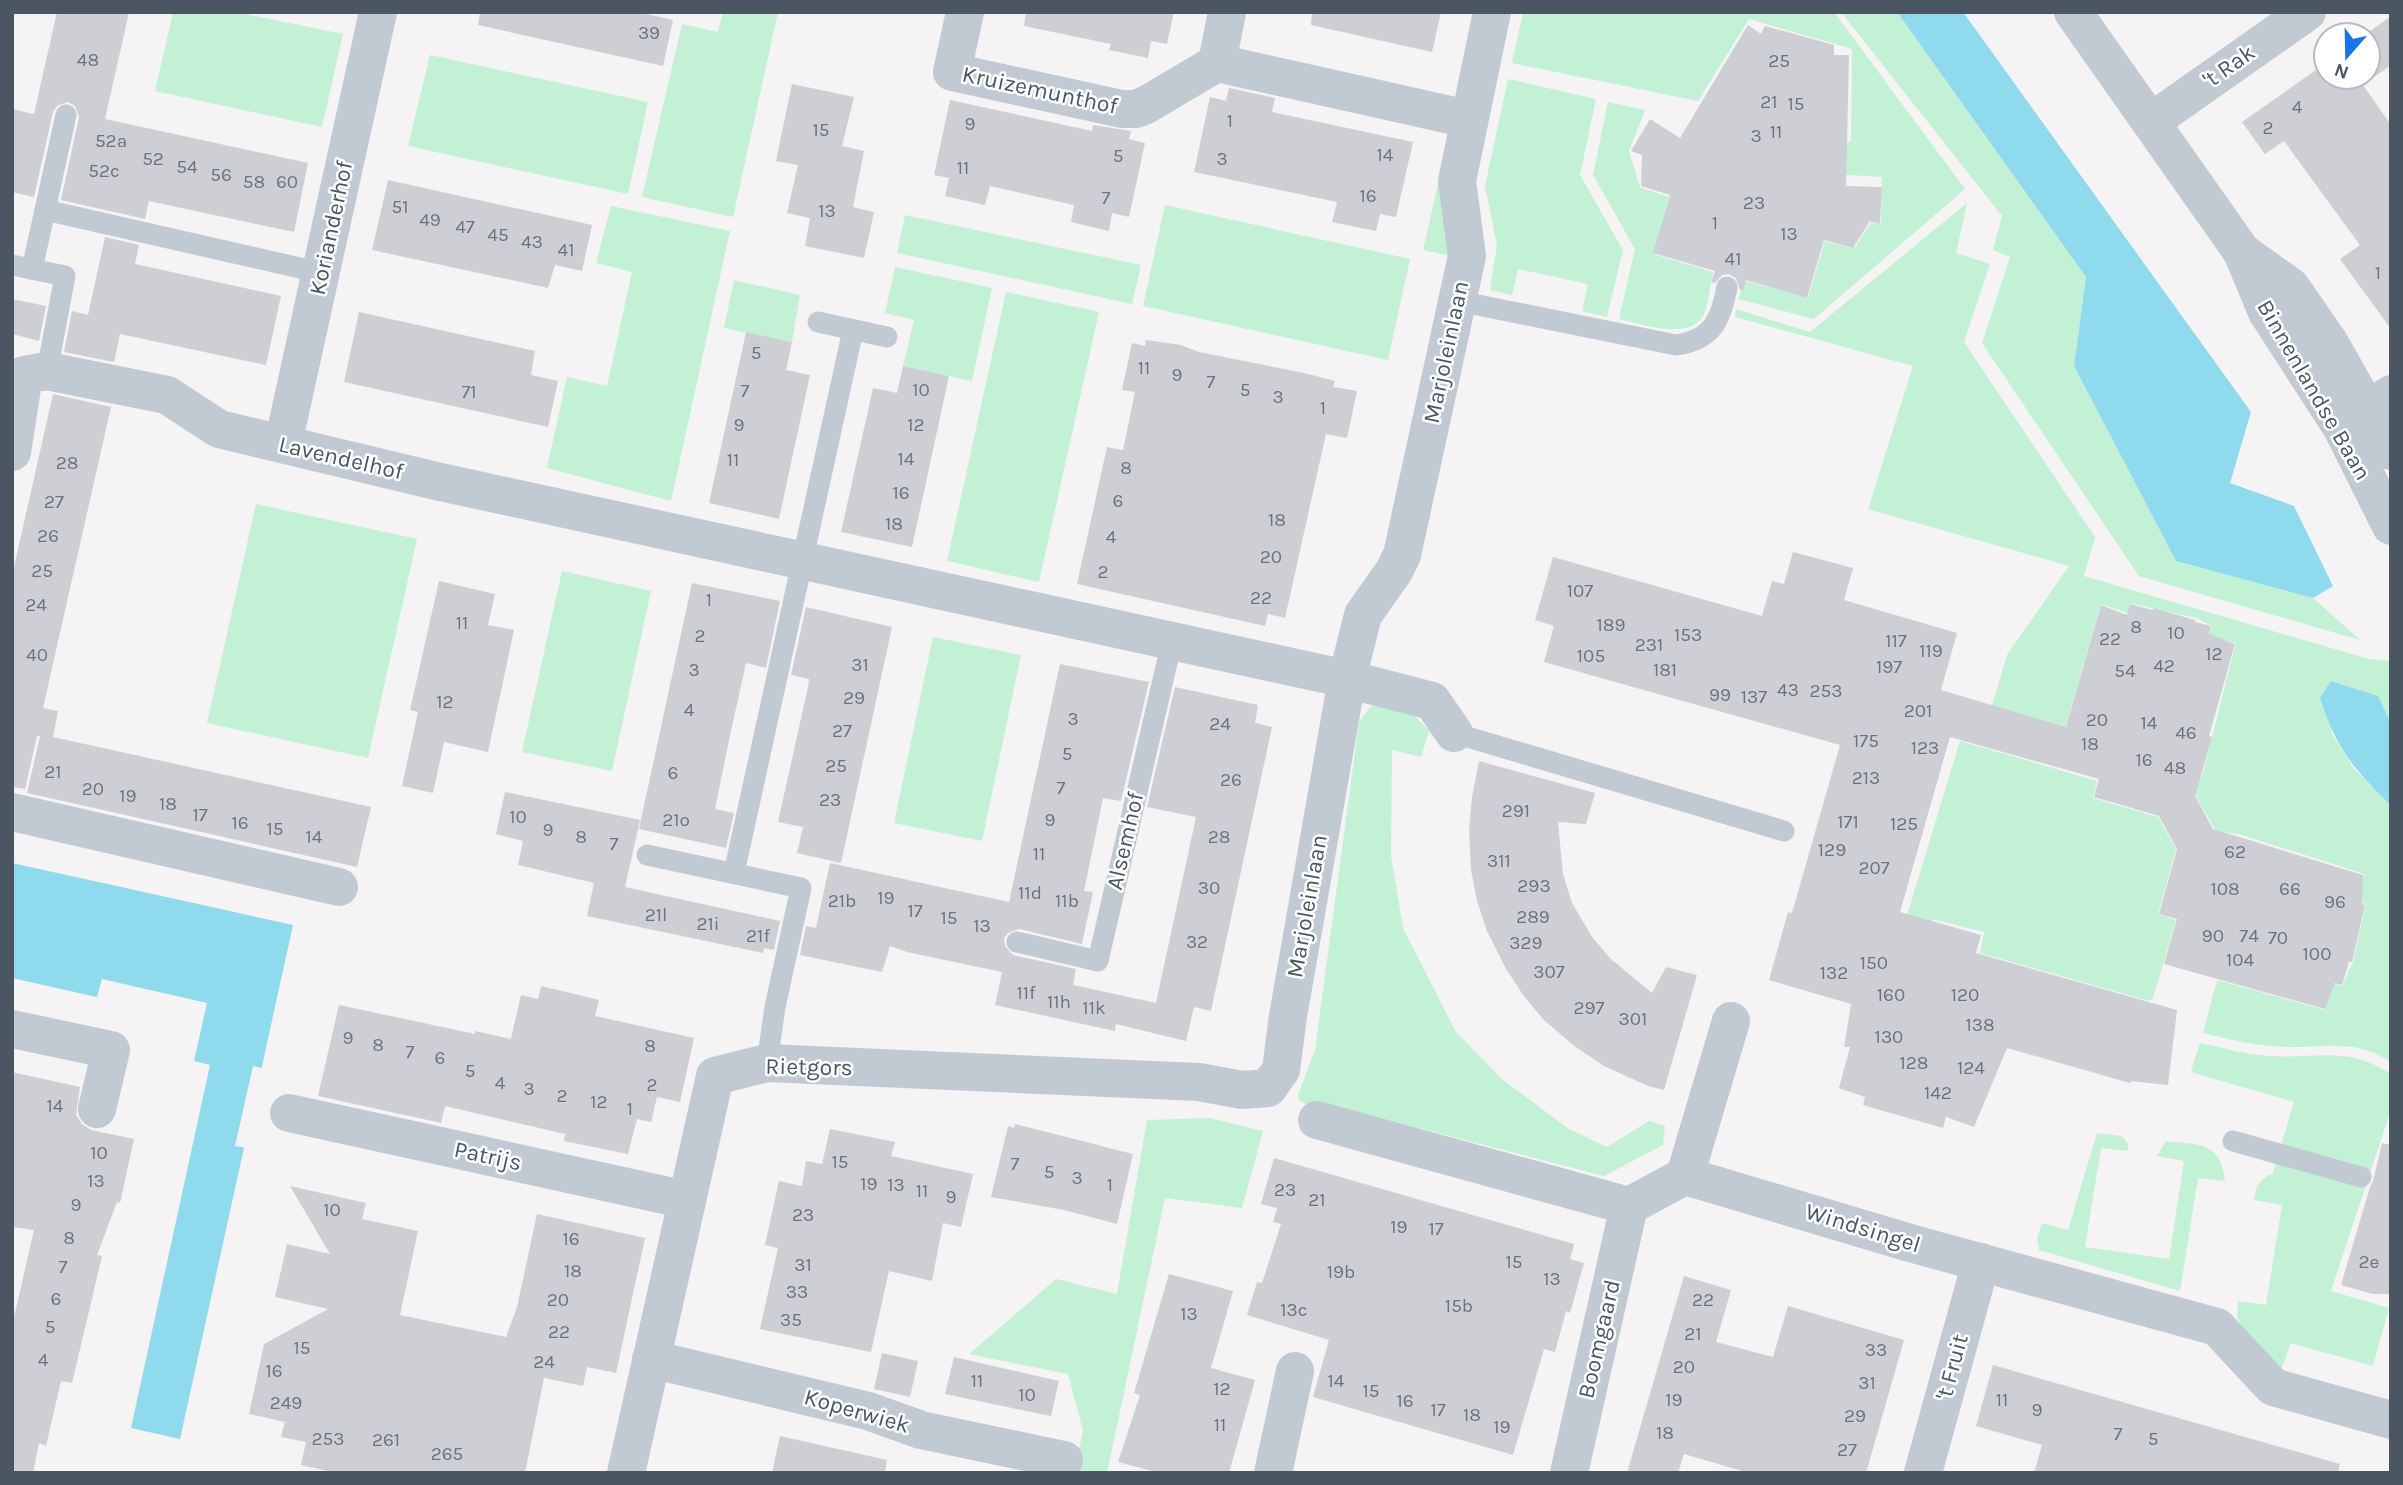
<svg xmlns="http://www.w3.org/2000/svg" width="2403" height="1485" font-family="Karla,sans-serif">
<rect width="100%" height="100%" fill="#f5f3f3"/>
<g fill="#c3f1d5">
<path d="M173,12H235L343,34L322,127L155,91Z"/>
<path d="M723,12H778L733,217L642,197L682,24L718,32Z"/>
<path d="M1523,12H1834L1965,189L1814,319L1738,299L1746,281L1808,298L1825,241L1854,249L1871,222L1881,224L1882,177L1833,174L1838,146L1851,141L1852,49L1749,19L1698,101L1512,63Z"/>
<path d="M1841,12H1897L2086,277L2074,366L2176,561L2313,598L2360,640L2139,576L1982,343L2010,257L1993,250L2002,216Z"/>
<path d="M430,55L648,102L628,194L408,146Z"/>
<path d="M1508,79L1596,99L1580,175L1623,250L1607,317L1582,311L1588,284L1518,269L1512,295L1490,290L1497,245L1485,186Z"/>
<path d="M1608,102L1645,110L1629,151L1640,187L1669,197L1653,254L1713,272C1710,285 1709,299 1705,311C1695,343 1642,324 1619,319L1635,249L1593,175Z"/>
<path d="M1440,176L1450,256L1423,250Z"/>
<path d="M1967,203L1956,253L1990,264L1964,342L2095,537L2084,576L2369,659L2391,661V723L2378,696L2331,732L2354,769L2391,806V1062C2356,1039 2328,1047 2290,1047C2260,1047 2232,1040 2203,1033L2217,980L2325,1010L2332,983L2342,986L2353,962L2366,904L2356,901L2364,874L2239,834L2216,831L2194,793L2203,772L2236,643L2209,636L2212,626L2196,618L2130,603L2128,613L2101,604L2058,753L1984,733L2007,655L2069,566L1868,509L1913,366L1735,317L1736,309L1810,332Z"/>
<path d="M1165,205L1410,259L1388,360L1143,306Z"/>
<path d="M611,206L730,231L671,501L547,468L567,377L607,386L632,272L596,263Z"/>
<path d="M905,215L1141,265L1132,304L897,253Z"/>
<path d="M895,267L992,288L972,381L903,366L914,320L885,313Z"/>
<path d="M734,280L800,295L792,342L724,328Z"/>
<path d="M1006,292L1099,312L1039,582L947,561Z"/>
<path d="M256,504L417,539L368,758L207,723Z"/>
<path d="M562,571L651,591L612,771L522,752Z"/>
<path d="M933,637L1021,655L982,841L894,823Z"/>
<path d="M1372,705L1415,716L1429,731L1421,757L1392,750L1391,856L1403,928L1456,1032L1503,1080L1569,1129L1607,1147L1649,1121L1665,1126L1663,1145L1604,1176L1334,1106L1316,1110L1300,1101L1298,1095L1315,1050L1359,722Z"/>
<path d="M1960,741L2097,781L2093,798L2158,817L2176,849L2158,914L2176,920L2153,998L2149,1001L1980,953L1984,932L1932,919L1926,932L1904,925Z"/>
<path d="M2200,1043C2222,1047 2246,1055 2269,1056C2318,1059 2346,1045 2391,1074V1109L2331,1291L2389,1308L2373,1366L2291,1343L2281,1370L2259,1358L2237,1318L2238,1301L2266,1305L2282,1205L2254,1200C2256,1186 2259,1180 2273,1173L2294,1102L2194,1073L2191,1071Z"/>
<path d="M1209,1118L1263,1131L1242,1208L1165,1198L1107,1473H1074L1083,1431L1068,1374L969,1354L1056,1279L1117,1294L1147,1120Z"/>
<path d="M2097,1133L2122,1136L2128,1144V1151L2101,1148L2085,1247L2169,1259L2184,1161L2157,1156L2166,1141C2199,1145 2221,1141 2225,1181L2198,1178L2180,1291L2039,1250L2037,1239L2042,1223L2068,1230Z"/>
</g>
<g fill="#90daee">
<path d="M1897,12H1963L2251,412L2230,483L2294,506L2333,586L2313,598L2176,561L2074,366L2086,277Z"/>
<path d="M2331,681L2378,696L2391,723V806C2353,768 2337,750 2320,698Z"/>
<path d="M12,863L293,925L180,1439L131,1428L210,1065L194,1061L207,1003L102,979L97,997L12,978Z"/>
</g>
<path fill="#f5f3f3" d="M253,1066L265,1069L248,1148L235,1146Z"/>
<g fill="#cdcfd5">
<path d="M57,12H129L105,119L308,163L294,232L149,201L145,219L61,200L79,117L75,106L68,102L57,106L53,112L34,197L12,192V109L34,114Z"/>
<path d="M480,12H638L673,20L663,66L478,25Z"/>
<path d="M1026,12H1174L1167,44L1151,41L1148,58L1109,50L1111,44L1024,26Z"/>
<path d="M1312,12H1441L1432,52L1311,25Z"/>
<path d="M2391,16V65L2363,85L2391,125V329L2340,259L2360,245L2284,141L2265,154L2242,122L2326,63V77H2368V35H2365Z"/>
<path d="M1748,25L1761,34L1765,26L1834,45V55H1849L1846,186L1882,187L1880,224L1870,221L1853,248L1824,240L1807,298L1746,280L1743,291L1740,290L1736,278L1729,274L1722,275L1715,283L1711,282L1715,271L1653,253L1670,195L1641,186L1642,155L1631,151L1650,119L1680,138Z"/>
<path d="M792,84L854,97L842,146L864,151L853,207L874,212L864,258L805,246L810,218L787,213L798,165L776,161Z"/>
<path d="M1229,88L1275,98L1272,112L1413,142L1396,217L1380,214L1376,231L1332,222L1337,202L1194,172L1210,97L1226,101Z"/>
<path d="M950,100L1092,131L1093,125L1131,131L1129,139L1145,143L1129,217L1112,213L1109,231L1071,222L1074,205L990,186L985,205L945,196L949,178L934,175Z"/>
<path d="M388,180L592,225L582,271L555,265L548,288L372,250Z"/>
<path d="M105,237L139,245L135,264L281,296L266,365L120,334L114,362L64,352L72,311L88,315Z"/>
<path d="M12,299L46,306L39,341L12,334Z"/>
<path d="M359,312L535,351L531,375L558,381L548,427L344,382Z"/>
<path d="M746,332L792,342L786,370L810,375L779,519L709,503Z"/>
<path d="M1146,340L1181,345L1199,352L1304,373L1335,381L1333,387L1357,391L1347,438L1326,434L1285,618L1268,614L1265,626L1077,584L1107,447L1123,450L1135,392L1122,390L1132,343L1145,346Z"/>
<path d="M903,366L949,376L912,547L841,532L873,388L897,393Z"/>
<path d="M53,394L111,407L43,708L58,711L53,737L371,807L357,867L27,793L40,736H37L25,789L12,787V576Z"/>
<path d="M1793,552L1853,568L1844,600L1957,633L1941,690L2066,727L2101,605L2127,615L2130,604L2153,610L2154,608L2195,620V622L2211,626L2209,634L2235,644L2209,736L2212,737L2195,796L2213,829L2363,875L2362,904L2365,905L2352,962H2349L2342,985L2335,983L2325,1009L2164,964L2177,919L2159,914L2177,849L2159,816L2094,797L2099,779L1950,737L1900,912L1981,935L1976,953L2177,1010L2168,1085L2131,1081L2130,1083L2007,1048L1974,1127L1946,1117L1943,1128L1863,1105L1865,1097L1839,1088L1850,1047H1844L1851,1004L1769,980L1788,912L1792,913L1840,745L1544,662L1554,626L1535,620L1553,557L1762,616L1772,581L1784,584Z"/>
<path d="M439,581L495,594L488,625L514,630L488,752L444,742L433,793L402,786L418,712L410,710Z"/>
<path d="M692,583L780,601L766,668L746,663L729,740L715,809L734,813L726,848L639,829Z"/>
<path d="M806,607L892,627L841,863L797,853L803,827L778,822L808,687L809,679L791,675Z"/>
<path d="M1060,664L1149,682L1121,801L1103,798L1084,891L1093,892L1082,944L1019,929L1008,933L1004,938L1005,946L1013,955L1076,969L1073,985L1156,1003L1196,817L1147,807L1175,687L1258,705L1255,723L1272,727L1211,1011L1194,1007L1186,1041L1116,1024L1115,1031L995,1005L1002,972L907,952L890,946L882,972L800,955L806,926L816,928L830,863L1009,902Z"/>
<path d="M1479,761L1595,793L1586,824L1558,822L1563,874L1572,903L1592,937L1611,959L1652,993L1666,967L1697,975L1664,1090L1648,1086L1604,1066L1573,1045L1543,1019L1523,995L1505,967L1487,931L1477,901L1471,870L1469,830L1472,797Z"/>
<path d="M505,792L640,820L625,887L780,921L774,950L764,948L763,953L587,916L594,883L518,865L523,841L496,834Z"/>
<path d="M541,986L599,1000L595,1016L694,1038L680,1102L657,1097L651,1122L637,1119L628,1154L564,1141L565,1134L445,1106L441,1123L318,1096L339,1005L475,1034V1031L511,1039L521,995L538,999Z"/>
<path d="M12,1072L80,1087L76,1115L82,1124L91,1130L134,1139L120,1203L117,1202L97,1255L102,1256L72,1383L61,1381L46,1446L39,1443L33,1473H12V1326L34,1230L12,1227Z"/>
<path d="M1015,1124L1133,1154L1117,1224L1064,1210L991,1197L1008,1126L1014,1128Z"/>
<path d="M830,1129L895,1142L891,1156L973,1174L961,1227L943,1223L932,1281L889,1271L871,1352L760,1329L778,1248L765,1245L779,1181L802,1186L806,1161L822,1164Z"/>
<path d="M2382,1143L2391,1145V1294H2373L2341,1285L2370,1187L2373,1181Z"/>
<path d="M1274,1158L1574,1244L1570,1259L1584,1263L1570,1313L1566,1311L1555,1352L1544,1349L1513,1455L1313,1397L1329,1340L1247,1315L1257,1282L1262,1283L1281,1224L1273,1222L1277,1208L1261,1204Z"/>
<path d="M290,1186L366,1203L362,1219L418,1231L400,1315L506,1337L517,1307L537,1214L645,1238L616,1373L587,1367L583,1386L544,1378L525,1473H337L301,1465L306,1442L281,1437L285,1422L249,1414L264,1344L328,1309L275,1297L287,1244L330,1254Z"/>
<path d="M1169,1274L1233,1291L1211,1368L1255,1380L1229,1473H1160L1118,1462L1140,1395L1134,1393Z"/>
<path d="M1684,1276L1731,1290L1716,1342L1773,1357L1788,1306L1904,1340L1866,1473H1749L1684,1454L1678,1473H1627Z"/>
<path d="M882,1353L918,1361L910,1397L874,1389Z"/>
<path d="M954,1357L1059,1381L1051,1416L945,1394Z"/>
<path d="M1993,1365L2340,1464L2338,1473H2034L2042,1445L1976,1426Z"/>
<path d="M780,1436L887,1460L885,1473H772Z"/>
</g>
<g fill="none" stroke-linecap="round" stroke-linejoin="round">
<g stroke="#c1cad2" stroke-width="21">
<path d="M45,210L322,273"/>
<path d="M12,265L65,276L47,371"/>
<path d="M32,269L66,115"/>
<path d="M1458,301L1676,345C1712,340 1721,320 1727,287"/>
<path d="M818,322L887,337"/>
<path d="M1454,733L1784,831"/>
<path d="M647,855L801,888L775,1007L767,1063"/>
<path d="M734,873L853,330"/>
<path d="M1017,942L1098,961L1172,641"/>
<path d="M2233,1141L2361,1177"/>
</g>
<g stroke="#c1cad2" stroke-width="38">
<path d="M965,12L952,72L1122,109H1136L1146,105L1217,63L1468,119"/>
<path d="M1217,63L1227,12"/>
<path d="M2152,121L2307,12"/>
<path d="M2342,428L2391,394"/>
<path d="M283,444L378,12"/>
<path d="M12,452L24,375L47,371L167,395L219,429L436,481L1347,679L1432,701L1454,733"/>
<path d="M12,812L339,887"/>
<path d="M12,1029L111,1050L97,1109"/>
<path d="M289,1113L687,1200"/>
<path d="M1317,1120L1629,1206L1685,1176L1910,1243L2217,1327L2273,1387L2391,1420"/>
<path d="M1685,1176L1731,1021"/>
<path d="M651,1359L868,1411L921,1430L1064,1460"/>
<path d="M626,1473L715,1076L767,1063L1199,1082L1242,1090L1268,1088L1281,1070L1288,1016L1347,679L1363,615L1394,571L1402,555L1467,256L1457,181L1492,12"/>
<path d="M1273,1473L1295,1371"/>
<path d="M1569,1473L1629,1206"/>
<path d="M1923,1473L1981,1262"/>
</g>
<g stroke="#c1cad2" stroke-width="38">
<path d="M2073,12L2242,252L2267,312L2342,428L2391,526"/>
<path d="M2242,252L2291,287L2329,342L2391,451"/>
</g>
</g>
<g text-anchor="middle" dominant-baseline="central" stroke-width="5" stroke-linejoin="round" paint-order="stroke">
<g font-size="19" fill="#6b747e">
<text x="649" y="33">39</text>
<text x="88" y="60">48</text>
<text x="1779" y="61">25</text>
<text x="1769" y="102">21</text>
<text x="1796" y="104">15</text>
<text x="2297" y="107">4</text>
<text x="1230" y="121">1</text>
<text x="970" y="124">9</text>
<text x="2268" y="128">2</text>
<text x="821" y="130">15</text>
<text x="1776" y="132">11</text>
<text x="1756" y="136">3</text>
<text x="111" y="141">52a</text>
<text x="1385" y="155">14</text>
<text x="1118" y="156">5</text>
<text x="153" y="159">52</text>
<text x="1222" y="159">3</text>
<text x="187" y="167">54</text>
<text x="963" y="168">11</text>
<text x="104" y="171">52c</text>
<text x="221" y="175">56</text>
<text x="254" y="182">58</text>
<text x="287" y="182">60</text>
<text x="1368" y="196">16</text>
<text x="1106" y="198">7</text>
<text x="1754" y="203">23</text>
<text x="400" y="207">51</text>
<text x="827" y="211">13</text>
<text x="430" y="220">49</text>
<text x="1715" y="223">1</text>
<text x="465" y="227">47</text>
<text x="1789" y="234">13</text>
<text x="498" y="235">45</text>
<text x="532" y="242">43</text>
<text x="566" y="250">41</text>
<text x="1733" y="259">41</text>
<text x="2378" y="273">1</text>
<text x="756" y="353">5</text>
<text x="1144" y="368">11</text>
<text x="1177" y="375">9</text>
<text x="1211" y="382">7</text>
<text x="921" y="390">10</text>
<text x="1245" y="390">5</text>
<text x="745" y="391">7</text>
<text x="469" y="392">71</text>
<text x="1278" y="397">3</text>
<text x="1323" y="408">1</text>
<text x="739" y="425">9</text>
<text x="916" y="425">12</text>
<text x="906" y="459">14</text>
<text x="733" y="460">11</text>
<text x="67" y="463">28</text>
<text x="1126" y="468">8</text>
<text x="901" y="493">16</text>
<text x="1118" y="501">6</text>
<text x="54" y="502">27</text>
<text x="1277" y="520">18</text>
<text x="894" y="524">18</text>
<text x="48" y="536">26</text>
<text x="1111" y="537">4</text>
<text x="1271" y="557">20</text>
<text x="42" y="571">25</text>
<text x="1103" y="572">2</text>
<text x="1580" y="591">107</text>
<text x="1261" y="598">22</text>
<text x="709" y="600">1</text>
<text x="36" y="605">24</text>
<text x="462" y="623">11</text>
<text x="1611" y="625">189</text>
<text x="2136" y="627">8</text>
<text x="2176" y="633">10</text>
<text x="1688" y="635">153</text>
<text x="700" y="636">2</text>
<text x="2110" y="639">22</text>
<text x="1896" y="641">117</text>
<text x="1649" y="645">231</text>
<text x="1931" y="651">119</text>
<text x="2214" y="654">12</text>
<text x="37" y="655">40</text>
<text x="1591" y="656">105</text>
<text x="860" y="665">31</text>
<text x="2164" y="666">42</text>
<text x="1889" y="667">197</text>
<text x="694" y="670">3</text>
<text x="1665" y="670">181</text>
<text x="2125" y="671">54</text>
<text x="1788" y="690">43</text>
<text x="1826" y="691">253</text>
<text x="1720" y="695">99</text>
<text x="1754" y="697">137</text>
<text x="854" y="698">29</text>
<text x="445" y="702">12</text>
<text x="689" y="710">4</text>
<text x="1918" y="711">201</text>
<text x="1073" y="719">3</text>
<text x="2097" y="720">20</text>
<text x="2149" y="723">14</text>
<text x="1220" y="724">24</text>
<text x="842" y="731">27</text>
<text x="2186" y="733">46</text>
<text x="1866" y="741">175</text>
<text x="2090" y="744">18</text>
<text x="1925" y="748">123</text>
<text x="1067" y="754">5</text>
<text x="2144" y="760">16</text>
<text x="836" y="766">25</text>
<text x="2175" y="768">48</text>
<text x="53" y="772">21</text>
<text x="673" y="773">6</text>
<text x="1866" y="778">213</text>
<text x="1231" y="780">26</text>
<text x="1061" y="788">7</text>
<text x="93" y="789">20</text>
<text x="128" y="796">19</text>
<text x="830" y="800">23</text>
<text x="168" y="804">18</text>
<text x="1516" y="811">291</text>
<text x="200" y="815">17</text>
<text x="518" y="817">10</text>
<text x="676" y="820">21o</text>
<text x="1050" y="820">9</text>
<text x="1848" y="822">171</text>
<text x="240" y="823">16</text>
<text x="1904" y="824">125</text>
<text x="275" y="829">15</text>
<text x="548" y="830">9</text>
<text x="314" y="837">14</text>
<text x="581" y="837">8</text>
<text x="1219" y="837">28</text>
<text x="614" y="844">7</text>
<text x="1832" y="850">129</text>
<text x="2235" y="852">62</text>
<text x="1039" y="854">11</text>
<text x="1499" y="861">311</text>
<text x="1874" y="868">207</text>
<text x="1534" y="886">293</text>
<text x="1209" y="888">30</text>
<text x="2225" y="889">108</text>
<text x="2290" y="889">66</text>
<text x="1030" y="893">11d</text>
<text x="886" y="898">19</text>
<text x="842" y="901">21b</text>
<text x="1067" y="901">11b</text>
<text x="2335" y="902">96</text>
<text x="915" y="911">17</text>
<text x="656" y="915">21l</text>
<text x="1533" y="917">289</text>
<text x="949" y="918">15</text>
<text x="708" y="924">21i</text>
<text x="982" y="926">13</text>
<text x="758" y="936">21f</text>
<text x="2213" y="936">90</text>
<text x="2249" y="936">74</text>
<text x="2278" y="938">70</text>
<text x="1197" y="942">32</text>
<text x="1526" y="943">329</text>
<text x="2317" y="954">100</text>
<text x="2240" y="960">104</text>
<text x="1874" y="963">150</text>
<text x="1549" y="972">307</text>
<text x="1834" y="973">132</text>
<text x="1026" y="993">11f</text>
<text x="1891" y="995">160</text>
<text x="1965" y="995">120</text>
<text x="1059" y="1002">11h</text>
<text x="1094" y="1008">11k</text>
<text x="1589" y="1008">297</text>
<text x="1633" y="1019">301</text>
<text x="1980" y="1025">138</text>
<text x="1889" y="1037">130</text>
<text x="348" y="1038">9</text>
<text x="378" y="1045">8</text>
<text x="650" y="1046">8</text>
<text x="410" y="1052">7</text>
<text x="440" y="1058">6</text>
<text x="1914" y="1063">128</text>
<text x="1971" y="1068">124</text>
<text x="470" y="1071">5</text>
<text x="500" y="1083">4</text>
<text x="652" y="1085">2</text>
<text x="529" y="1089">3</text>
<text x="1938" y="1093">142</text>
<text x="562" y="1096">2</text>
<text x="599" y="1102">12</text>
<text x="55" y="1106">14</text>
<text x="630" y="1109">1</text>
<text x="99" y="1153">10</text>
<text x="840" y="1162">15</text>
<text x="1015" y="1164">7</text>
<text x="1049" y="1172">5</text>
<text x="1077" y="1178">3</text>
<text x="96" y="1181">13</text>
<text x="869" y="1184">19</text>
<text x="896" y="1185">13</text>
<text x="1110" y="1185">1</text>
<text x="1285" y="1190">23</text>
<text x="922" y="1191">11</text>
<text x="951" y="1197">9</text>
<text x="1317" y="1200">21</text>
<text x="76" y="1205">9</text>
<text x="332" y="1210">10</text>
<text x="803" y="1215">23</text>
<text x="1399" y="1227">19</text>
<text x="1436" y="1229">17</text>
<text x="69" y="1238">8</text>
<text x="571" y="1239">16</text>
<text x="1514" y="1262">15</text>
<text x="2369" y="1262">2e</text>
<text x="803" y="1265">31</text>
<text x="63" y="1267">7</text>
<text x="573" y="1271">18</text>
<text x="1341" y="1272">19b</text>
<text x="1552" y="1279">13</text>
<text x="797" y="1292">33</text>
<text x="56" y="1299">6</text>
<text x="558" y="1300">20</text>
<text x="1703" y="1300">22</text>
<text x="1459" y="1306">15b</text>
<text x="1294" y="1310">13c</text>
<text x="1189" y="1314">13</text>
<text x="791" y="1320">35</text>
<text x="50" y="1327">5</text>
<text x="559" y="1332">22</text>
<text x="1693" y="1334">21</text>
<text x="302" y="1348">15</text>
<text x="1876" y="1350">33</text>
<text x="43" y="1360">4</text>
<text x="544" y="1362">24</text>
<text x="1684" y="1367">20</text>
<text x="274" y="1371">16</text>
<text x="977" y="1381">11</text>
<text x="1336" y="1381">14</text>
<text x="1867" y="1383">31</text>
<text x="1222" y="1389">12</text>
<text x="1371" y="1391">15</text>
<text x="1027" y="1395">10</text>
<text x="1674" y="1400">19</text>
<text x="2002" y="1400">11</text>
<text x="1405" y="1401">16</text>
<text x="286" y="1403">249</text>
<text x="1438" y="1410">17</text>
<text x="2037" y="1410">9</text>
<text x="1472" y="1415">18</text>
<text x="1855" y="1416">29</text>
<text x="1220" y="1425">11</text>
<text x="1502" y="1427">19</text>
<text x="1665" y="1433">18</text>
<text x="2118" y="1434">7</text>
<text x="328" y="1439">253</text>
<text x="2153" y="1439">5</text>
<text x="386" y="1440">261</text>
<text x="1847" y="1450">27</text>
<text x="447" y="1454">265</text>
</g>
<g font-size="23" fill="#4a5661" stroke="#fff">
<text transform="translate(2229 66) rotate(-35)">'t Rak</text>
<text transform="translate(1040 90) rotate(12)">Kruizemunthof</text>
<text transform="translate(331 228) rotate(-78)">Korianderhof</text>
<text transform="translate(1446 352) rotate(-78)">Marjoleinlaan</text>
<text transform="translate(2314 390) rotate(60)">Binnenlandse Baan</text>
<text transform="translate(341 458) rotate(13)">Lavendelhof</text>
<text transform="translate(1125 841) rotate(-77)">Alsemhof</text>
<text transform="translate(1307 906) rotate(-80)">Marjoleinlaan</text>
<text transform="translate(809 1067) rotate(1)">Rietgors</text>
<text transform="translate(488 1156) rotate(12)">Patrijs</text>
<text transform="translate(1863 1228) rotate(17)">Windsingel</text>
<text transform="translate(1599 1339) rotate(-77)">Boomgaard</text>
<text transform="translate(1952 1367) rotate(-75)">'t Fruit</text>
<text transform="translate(857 1411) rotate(16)">Koperwiek</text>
</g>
</g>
<rect width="2403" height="1485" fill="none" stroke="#4a5661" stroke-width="28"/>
<g transform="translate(2347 56) rotate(200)"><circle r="33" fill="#ffffff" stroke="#b7bbc0" stroke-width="2"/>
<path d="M0-5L12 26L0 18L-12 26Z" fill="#1a73e8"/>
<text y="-10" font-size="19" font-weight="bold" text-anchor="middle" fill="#4a5661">N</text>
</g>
</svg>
